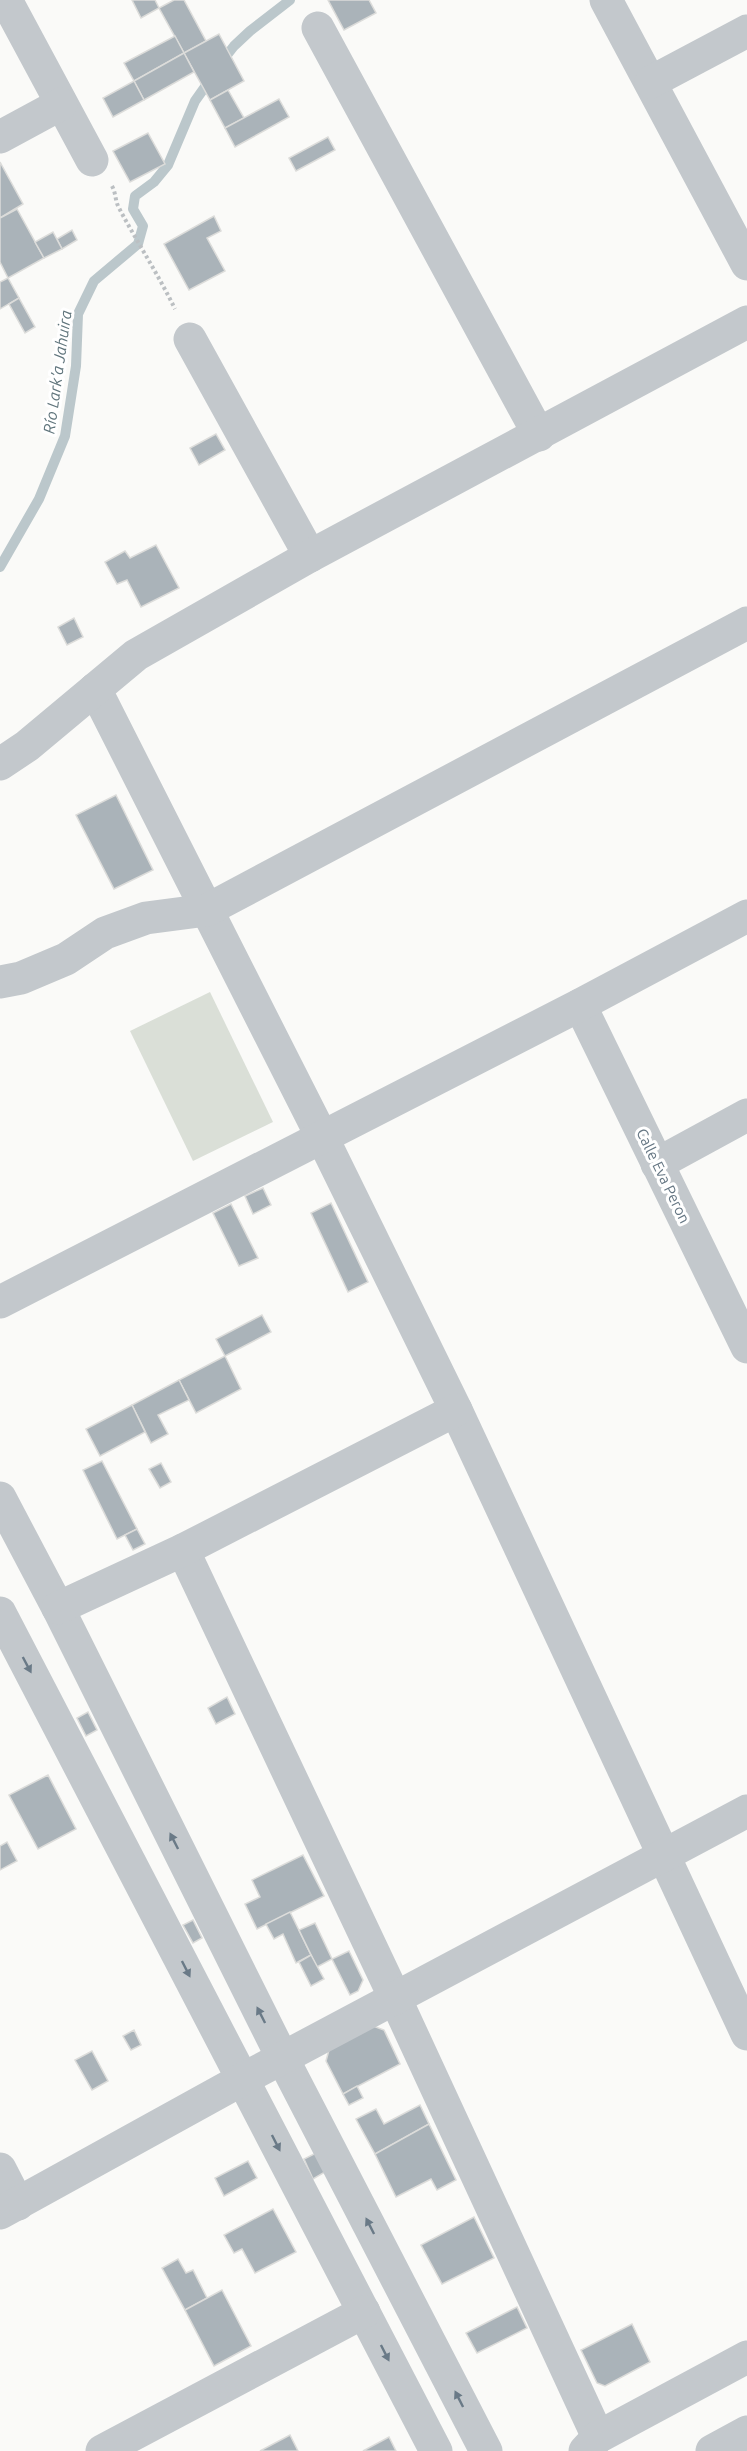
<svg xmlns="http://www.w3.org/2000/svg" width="747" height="2451" font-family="Ubuntu,sans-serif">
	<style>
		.green { fill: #dadfd7 }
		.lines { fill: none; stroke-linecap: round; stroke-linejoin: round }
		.stream { stroke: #bbc7cb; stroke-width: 10 }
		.building { fill: #aab3b9; stroke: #dcdcda; stroke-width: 1.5 }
		.path { stroke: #bbbfc2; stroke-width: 4; stroke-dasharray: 3 3; stroke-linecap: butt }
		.street { stroke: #c3c8cc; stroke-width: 33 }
		.oneway { fill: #6a7a87 }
		.labels { text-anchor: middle; stroke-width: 6; stroke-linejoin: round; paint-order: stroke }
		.street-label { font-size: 15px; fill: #657683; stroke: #fff }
		.water-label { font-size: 16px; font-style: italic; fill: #60757c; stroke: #fff }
	</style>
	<rect width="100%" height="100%" fill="#fafaf8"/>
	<polygon class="green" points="210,992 273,1122 193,1161 130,1031"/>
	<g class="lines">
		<g class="stream">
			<polyline points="220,64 234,46 250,31 290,0"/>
			<polyline points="0,567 39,499 65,436 76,366 78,314 94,281 138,244 143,226 133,209 135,196 154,182 168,165 195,101 212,77"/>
		</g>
	</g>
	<g class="building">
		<polygon points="132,0 155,0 159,8 141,18"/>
		<polygon points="174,0 184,0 206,41 184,53 159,8"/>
		<polygon points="328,0 369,0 376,13 344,30"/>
		<polygon points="219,34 244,81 210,100 184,53"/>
		<polygon points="175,36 184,53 134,81 124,63"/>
		<polygon points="184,53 194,72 144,100 134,81"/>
		<polygon points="134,81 144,100 113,117 103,98"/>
		<polygon points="228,90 244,118 225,128 210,100"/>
		<polygon points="279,99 289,117 235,147 225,128"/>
		<polygon points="148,133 165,164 130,182 113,151"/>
		<polygon points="328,137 335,150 296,171 289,158"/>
		<polygon points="0,162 23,204 0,218"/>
		<polygon points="17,209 44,258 8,278 0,262 0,218"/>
		<polygon points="214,216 221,231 207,238 225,271 189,290 164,244"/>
		<polygon points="72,230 77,240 62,249 57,239"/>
		<polygon points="53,232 62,249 44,258 35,242"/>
		<polygon points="8,278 19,298 0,309 0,282"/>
		<polygon points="19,298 35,327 25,333 9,304"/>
		<polygon points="216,434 225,450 199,465 190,448"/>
		<polygon points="156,545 179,588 141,607 127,580 117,584 105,562 125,551 130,558"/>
		<polygon points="74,618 83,637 67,645 58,627"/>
		<polygon points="116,795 153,870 114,889 76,815"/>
		<polygon points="263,1188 271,1205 253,1214 245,1196"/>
		<polygon points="331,1203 368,1282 348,1292 311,1213"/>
		<polygon points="231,1204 258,1258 239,1266 213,1213"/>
		<polygon points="262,1315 271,1332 225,1356 216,1339"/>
		<polygon points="225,1356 241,1389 196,1413 179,1380"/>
		<polygon points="179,1380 189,1400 158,1415 168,1434 151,1443 132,1405"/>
		<polygon points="132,1405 145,1432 100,1456 86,1429"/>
		<polygon points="102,1461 137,1529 117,1539 83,1470"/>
		<polygon points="161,1463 171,1482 160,1488 149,1469"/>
		<polygon points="137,1529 145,1544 133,1550 125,1535"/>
		<polygon points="227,1697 235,1714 216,1724 208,1708"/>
		<polygon points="88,1712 97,1730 86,1736 77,1718"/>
		<polygon points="48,1775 76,1829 38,1849 9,1795"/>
		<polygon points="7,1842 17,1861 0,1870 0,1846"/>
		<polygon points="303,1855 324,1896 257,1929 245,1904 260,1897 252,1880"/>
		<polygon points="290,1912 311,1955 296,1963 283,1934 274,1939 266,1924"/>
		<polygon points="193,1920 202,1938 193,1943 183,1925"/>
		<polygon points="315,1923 332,1959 317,1967 299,1930"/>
		<polygon points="349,1951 363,1980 358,1991 350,1995 332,1959"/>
		<polygon points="311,1955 324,1979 311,1986 299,1962"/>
		<polygon points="373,2026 384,2030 400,2064 343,2094 326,2061 329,2050"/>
		<polygon points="134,2030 141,2045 131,2050 123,2036"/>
		<polygon points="92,2051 108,2081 92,2090 75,2060"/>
		<polygon points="357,2086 363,2098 349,2105 343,2094"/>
		<polygon points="420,2105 429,2124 375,2154 356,2119 376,2109 384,2124"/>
		<polygon points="429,2124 456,2180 437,2190 431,2179 396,2197 375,2154"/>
		<polygon points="316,2153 325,2172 313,2179 304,2159"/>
		<polygon points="248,2161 257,2178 224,2196 215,2178"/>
		<polygon points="273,2209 296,2252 255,2273 242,2249 234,2253 224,2235"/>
		<polygon points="474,2217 494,2258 442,2284 421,2245"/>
		<polygon points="178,2259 186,2273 193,2270 207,2298 185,2310 162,2268"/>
		<polygon points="222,2290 251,2346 214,2366 185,2310"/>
		<polygon points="517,2307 527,2328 477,2353 466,2333"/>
		<polygon points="632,2324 650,2362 605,2386 597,2383 581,2350"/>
		<polygon points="290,2435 298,2451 260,2451"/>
		<polygon points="389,2437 396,2451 363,2451"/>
	</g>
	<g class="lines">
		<path class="path" d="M112 186C116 193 115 201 119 208 137 242 158 274 175 309"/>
		<g class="street">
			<polyline points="6,0 92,160"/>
			<polyline points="606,0 747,264"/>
			<polyline points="318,28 539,435"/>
			<polyline points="651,82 747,31"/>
			<polyline points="0,137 61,104"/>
			<polyline points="190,339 310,556"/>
			<polyline points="95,689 322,1137 456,1410 747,2034"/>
			<polyline points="0,764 27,746 136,655 310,556 747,322"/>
			<polyline points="0,982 21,978 66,959 105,933 146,918 207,910 747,623"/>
			<polyline points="580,1005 747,1347"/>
			<polyline points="657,1164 747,1115"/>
			<polyline points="0,1302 580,1005 747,916"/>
			<polyline points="0,1498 58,1608 283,2059 486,2451"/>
			<polyline points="183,1550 395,1998 598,2437"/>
			<polyline points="58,1608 183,1550 456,1410"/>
			<polyline points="0,1613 436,2451"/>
			<polyline points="0,2169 18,2204"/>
			<polyline points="0,2213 243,2079 747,1811"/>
			<polyline points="102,2451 364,2312"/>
			<polyline points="585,2451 598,2437 747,2357"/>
			<polyline points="712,2451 747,2432"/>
		</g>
	</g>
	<defs><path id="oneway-solid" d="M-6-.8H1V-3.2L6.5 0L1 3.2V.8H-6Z" transform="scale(1.5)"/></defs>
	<g class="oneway">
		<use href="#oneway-solid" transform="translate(27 1665) rotate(62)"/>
		<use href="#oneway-solid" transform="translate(174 1841) rotate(-117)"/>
		<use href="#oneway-solid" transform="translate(186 1969) rotate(63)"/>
		<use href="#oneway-solid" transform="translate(261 2015) rotate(-117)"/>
		<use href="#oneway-solid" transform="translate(276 2143) rotate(63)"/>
		<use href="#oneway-solid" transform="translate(370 2226) rotate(-117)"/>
		<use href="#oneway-solid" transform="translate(385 2353) rotate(63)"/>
		<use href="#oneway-solid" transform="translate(459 2399) rotate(-117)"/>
	</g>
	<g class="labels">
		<g class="street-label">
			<text transform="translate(663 1176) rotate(64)" y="5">Calle Eva Peron</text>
		</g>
		<g class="water-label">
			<text transform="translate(57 372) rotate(-82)" y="6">Río Lark’a Jahuira</text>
		</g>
	</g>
</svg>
